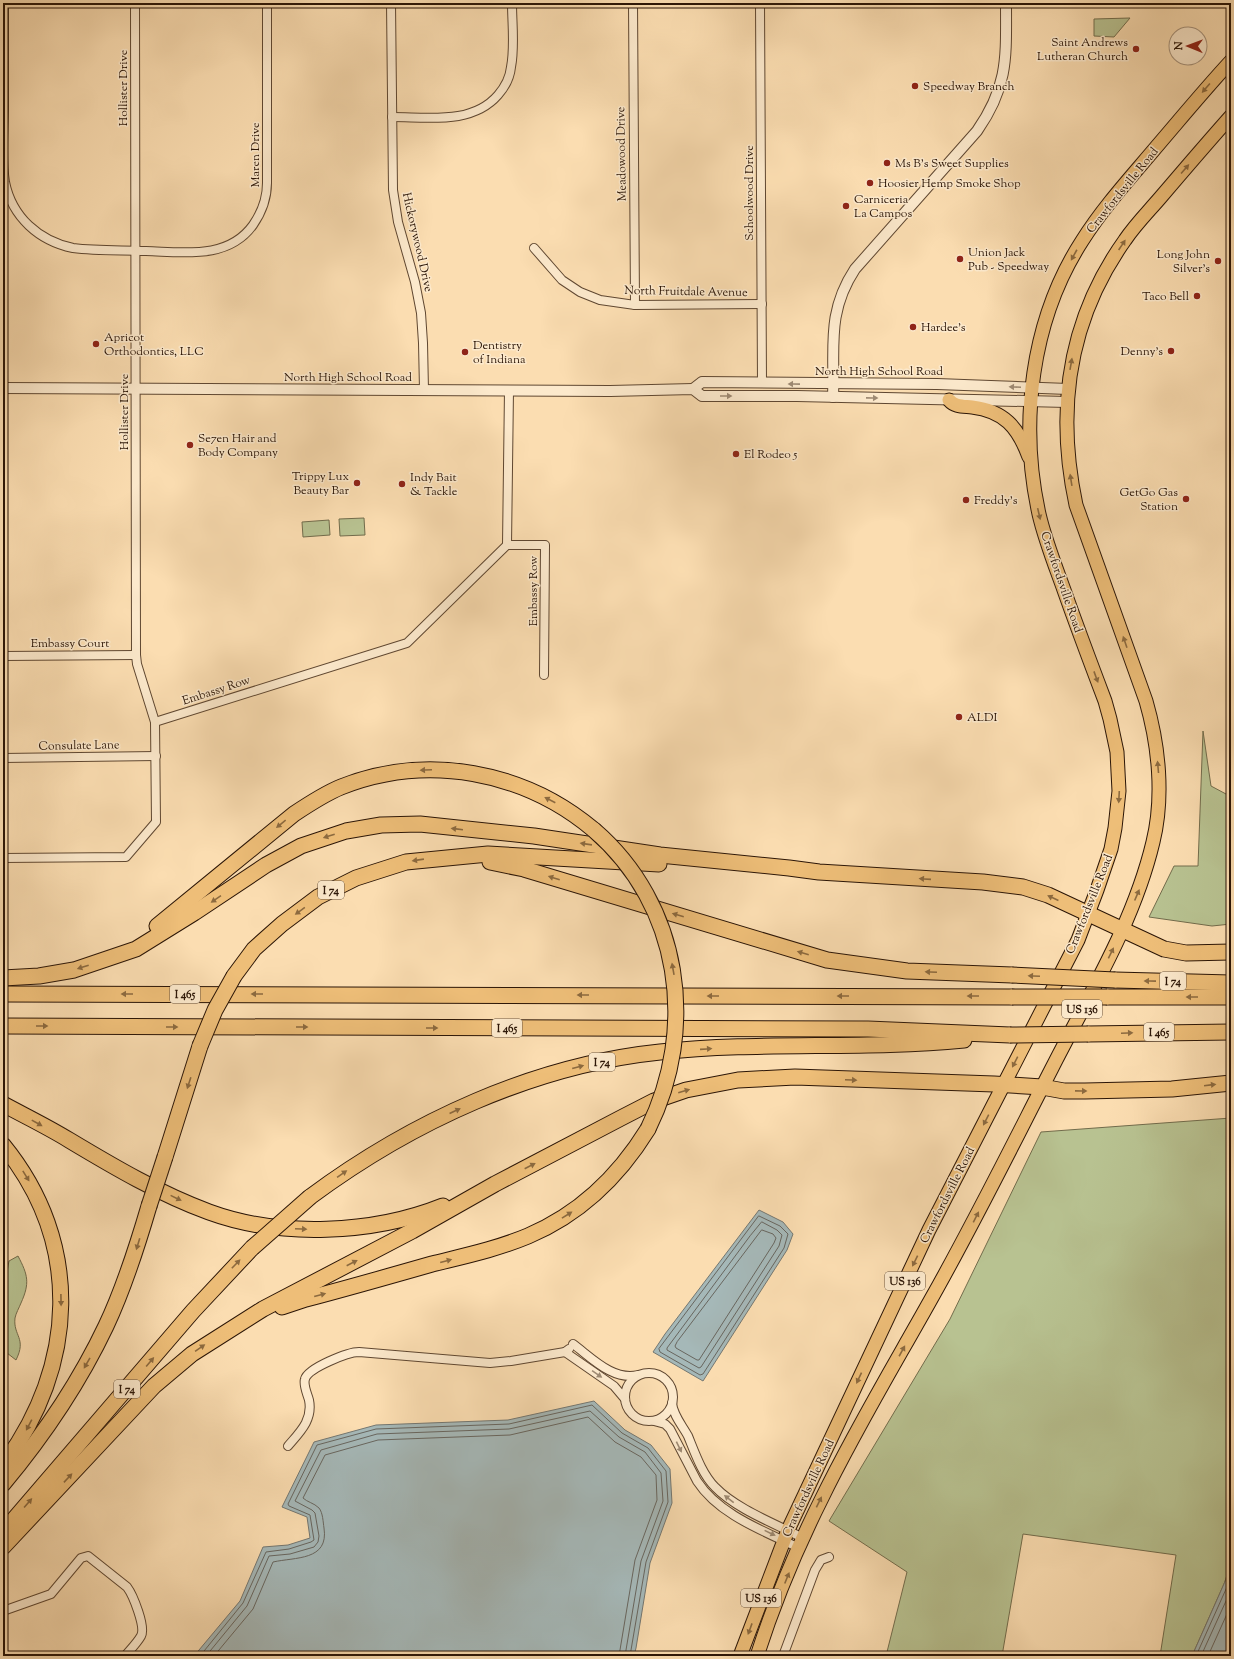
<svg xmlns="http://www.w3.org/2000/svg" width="1234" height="1659" font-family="'Sorts Mill Goudy',serif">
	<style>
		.green { fill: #b8c291; stroke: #726c4c }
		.water { fill: #a5b8b8; stroke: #747771 }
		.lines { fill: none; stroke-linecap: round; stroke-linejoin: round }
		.shore { stroke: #68665f; stroke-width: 1 }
		.minor-casing { stroke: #5f4731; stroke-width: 10 }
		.tertiary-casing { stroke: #5f4731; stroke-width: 12 }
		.primary-casing { stroke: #2b1506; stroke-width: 15 }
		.motorway-casing { stroke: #2b1506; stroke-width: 17 }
		.minor { stroke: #fce9cc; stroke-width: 8 }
		.tertiary { stroke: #fce9cc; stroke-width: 10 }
		.primary { stroke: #eebe78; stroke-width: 13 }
		.motorway { stroke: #eebe78; stroke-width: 15 }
		.motorway-bridge-casing { stroke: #2b1506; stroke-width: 17; stroke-linecap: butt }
		.motorway-bridge { stroke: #eebe78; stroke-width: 15 }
		.oneway { fill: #8c6a3f }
		.oneway2 { fill: #9e8a73 }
		.poi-dot { fill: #8f2418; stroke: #fce9cc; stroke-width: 1.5 }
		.labels { text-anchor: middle; stroke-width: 3; stroke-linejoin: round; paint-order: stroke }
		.shield { fill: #fce9cc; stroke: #6a5541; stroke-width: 1 }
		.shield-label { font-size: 11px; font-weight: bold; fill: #2b1506 }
		.poi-label { font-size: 12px; fill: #2b1506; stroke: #fce9cc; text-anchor: start }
		.street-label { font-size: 12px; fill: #2b1506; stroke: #fce9cc }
	</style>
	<rect width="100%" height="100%" fill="#fbddb1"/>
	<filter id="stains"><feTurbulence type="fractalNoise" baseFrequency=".005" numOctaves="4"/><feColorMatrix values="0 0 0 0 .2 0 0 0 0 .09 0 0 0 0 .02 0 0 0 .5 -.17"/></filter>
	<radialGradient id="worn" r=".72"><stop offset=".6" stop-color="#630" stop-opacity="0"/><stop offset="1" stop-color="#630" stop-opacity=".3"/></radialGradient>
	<g class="green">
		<polygon points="1130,18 1114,37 1094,36 1094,19"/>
		<polygon points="364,518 365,535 340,536 339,519"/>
		<polygon points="329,520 330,535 303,537 302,522"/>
		<polygon points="1203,731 1211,786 1226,794 1231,794 1231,924 1212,926 1149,917 1174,866 1198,866"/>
		<polygon points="1231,1118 1231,1563 1224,1584 1192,1656 1160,1656 1176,1555 1023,1534 1002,1656 886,1656 907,1572 829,1521 950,1319 1041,1132"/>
		<path d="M18 1256C28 1275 30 1283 21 1303 19 1308 16 1313 15 1318 13 1336 27 1338 16 1360L7 1353 3 1359V1278L6 1277 9 1261Z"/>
	</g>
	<g class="water">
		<polygon points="759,1210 783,1222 793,1234 787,1250 703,1381 653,1352 665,1334"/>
		<polygon points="594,1401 625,1430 651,1445 670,1469 672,1503 650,1563 636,1648 634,1656 194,1656 240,1601 263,1547 288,1545 310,1538 307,1517 282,1507 314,1442 376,1425 508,1420"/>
		<polygon points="1231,1568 1231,1656 1192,1656"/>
	</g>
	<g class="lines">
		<g class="shore">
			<polygon points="759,1216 780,1226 788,1234 784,1248 703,1374 700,1375 660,1352 659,1349"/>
			<polygon points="762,1222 777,1230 782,1235 779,1246 701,1367 699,1368 667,1350 667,1348 750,1236"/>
			<polygon points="762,1230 773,1234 776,1238 774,1243 699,1360 697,1360 676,1348 675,1346 677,1342"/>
			<polyline points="200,1656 243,1603 266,1552 289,1549 311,1542 314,1540 310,1515 289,1506 288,1504 317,1445 376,1429 509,1424 592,1405 622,1433 648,1448 666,1471 668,1502 646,1562 630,1656"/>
			<polyline points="206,1656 247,1606 269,1556 290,1554 314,1547 318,1542 319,1536 315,1513 312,1510 295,1501 321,1450 377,1434 509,1429 590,1411 619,1437 645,1452 661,1473 663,1501 641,1561 625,1656"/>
			<path d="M214 1656 253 1609 273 1562C295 1557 329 1561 324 1528 323 1522 323 1513 319 1508 314 1503 307 1502 303 1498L325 1455 378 1440 510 1435 588 1417 615 1442 641 1457 656 1475 657 1500 635 1560 619 1656"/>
			<polyline points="1196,1656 1231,1578"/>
			<polyline points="1201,1656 1231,1590"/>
			<polyline points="1208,1656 1231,1605"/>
		</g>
		<defs>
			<g id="minor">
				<path d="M4 3C4 37 4 72 4 106 4 131 1 158 5 182 12 217 39 241 73 248 97 251 121 250 146 251 183 252 228 260 253 225 262 212 267 199 267 183V3"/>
				<polyline points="391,3 393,190 398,222 415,282 421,313 423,343 424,390"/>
				<polyline points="633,3 635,305"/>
				<polyline points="760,3 762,383"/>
				<path d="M392 117C428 117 472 125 498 95 505 87 510 77 511 67 515 47 512 24 512 3"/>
				<polyline points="534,248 562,280 580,292 600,300 635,305 762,304"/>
				<polyline points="507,545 509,390"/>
				<polyline points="3,656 136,655"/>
				<polyline points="155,722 407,643 507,545 545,545 544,675"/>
				<polyline points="3,758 156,756"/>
				<polyline points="3,858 126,857 156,822 155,722 137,664 136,655 135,3"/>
				<path d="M573 1344C592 1358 613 1381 638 1375"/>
				<polyline points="565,1352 614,1386 625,1399"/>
				<circle cx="649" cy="1397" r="24"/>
				<path d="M672 1403C673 1415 682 1425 688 1436 695 1453 702 1474 715 1487 736 1509 776 1524 803 1538"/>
				<path d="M654 1421 665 1424 670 1429 697 1481C719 1515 764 1531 799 1548"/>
				<path d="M288 1446C300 1432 313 1420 309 1400 307 1393 303 1385 305 1379 308 1368 348 1352 359 1352L490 1363 511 1361 565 1352 569 1349"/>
				<path d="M3 1611 51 1594 81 1558 88 1556 127 1587C133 1595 146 1627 141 1636 137 1643 130 1650 125 1656"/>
				<polyline points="783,1656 815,1570 821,1560 829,1557"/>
			</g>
			<g id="tertiary">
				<polyline points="3,388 610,391 693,389 702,396 797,396 1067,402"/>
				<polyline points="693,389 702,382 937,384 1068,389"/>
				<path d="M833 397C835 348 826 313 855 269L977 131C1009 85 1006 56 1006 3"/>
			</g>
			<g id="primary">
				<path d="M949 400C955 407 963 406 972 407 1004 411 1018 427 1029 457"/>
				<path d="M740 1656 788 1530 929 1230 1078 940 1097 890 1111 849 1115 828 1119 791 1117 752 1110 719 1105 701C1091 664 1077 627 1064 590 1055 565 1045 540 1039 514 1019 423 1031 320 1082 241 1104 206 1132 176 1158 145 1182 117 1206 88 1231 61"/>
				<path d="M757 1656C774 1603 796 1550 821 1500 854 1432 893 1367 930 1301 973 1225 1012 1146 1052 1068 1089 995 1134 922 1153 842 1164 797 1159 746 1146 701L1076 505C1056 411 1068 320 1125 240 1135 225 1148 212 1160 198 1183 171 1207 143 1231 116"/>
			</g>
			<g id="motorway">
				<polyline points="490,862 524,869 827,960 907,971 1012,975"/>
				<path d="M157 926 294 814C309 804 324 794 341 787 427 753 524 771 594 830"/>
				<polyline points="234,976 254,949 282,924 318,897 356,878 406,862 488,854 659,864"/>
				<polyline points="3,978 39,976 74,970 136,949 194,913 266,865 301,846 346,831 381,825 420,824 534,836 660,855 789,868 819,872 983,882 1023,887 1048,895 1164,949 1186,953 1231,952"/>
				<polyline points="1115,980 1231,983"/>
				<polyline points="3,994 1012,997"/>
				<polyline points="1107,997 1231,997"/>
				<polyline points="3,1026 868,1029 1010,1035"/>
				<polyline points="1088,1034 1231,1032"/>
				<path d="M3 1104C25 1116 48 1127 69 1140 114 1167 160 1194 209 1212 280 1238 373 1234 443 1206"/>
				<path d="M3 1145C83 1243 77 1366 3 1465"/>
				<polyline points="165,1157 200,1046"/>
				<path d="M310 1197C411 1122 534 1065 660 1052 761 1041 863 1050 964 1040"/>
				<path d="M282 1307 306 1299C348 1288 390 1276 432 1264 464 1256 497 1249 528 1236 580 1214 619 1176 648 1129"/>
				<path d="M3 1484C43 1436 79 1383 106 1326 124 1288 137 1247 149 1206"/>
				<polyline points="3,1532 193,1311 252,1248"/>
				<polyline points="3,1547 154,1386 192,1354 263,1309 412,1231 495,1184 621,1118 654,1101 686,1090 738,1080 795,1077 994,1084 1042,1087 1064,1091 1085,1091 1172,1089 1231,1083"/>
			</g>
		</defs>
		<use href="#minor" class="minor-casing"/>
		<use href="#tertiary" class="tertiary-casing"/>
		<use href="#primary" class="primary-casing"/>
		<use href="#motorway" class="motorway-casing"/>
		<use href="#minor" class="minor"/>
		<use href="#tertiary" class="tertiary"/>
		<use href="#primary" class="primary"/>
		<use href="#motorway" class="motorway"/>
		<defs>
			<g id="motorway-bridge">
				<path d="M594 830C681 905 698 1028 648 1129"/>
				<polyline points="1012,975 1115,980"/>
				<polyline points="1012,997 1107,997"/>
				<polyline points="1010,1035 1088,1034"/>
				<polyline points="200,1046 215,1010 234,976"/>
				<polyline points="149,1206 165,1157"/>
				<polyline points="252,1248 310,1197"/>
			</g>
		</defs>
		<use href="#motorway-bridge" class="motorway-bridge-casing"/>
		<use href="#motorway-bridge" class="motorway-bridge"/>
	</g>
	<defs><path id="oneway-solid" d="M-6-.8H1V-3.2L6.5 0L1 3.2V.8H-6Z"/></defs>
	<g class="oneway">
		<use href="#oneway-solid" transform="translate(1206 88) rotate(131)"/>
		<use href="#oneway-solid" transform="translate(1185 169) rotate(-49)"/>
		<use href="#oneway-solid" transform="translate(1122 245) rotate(-56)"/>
		<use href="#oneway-solid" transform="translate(1074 255) rotate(119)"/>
		<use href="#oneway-solid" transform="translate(1071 364) rotate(-80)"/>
		<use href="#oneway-solid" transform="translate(1071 480) rotate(-99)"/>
		<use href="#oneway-solid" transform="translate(1039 514) rotate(77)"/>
		<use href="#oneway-solid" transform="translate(1125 642) rotate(-109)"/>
		<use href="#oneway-solid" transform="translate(1096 677) rotate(70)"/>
		<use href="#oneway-solid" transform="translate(1158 767) rotate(-95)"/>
		<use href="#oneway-solid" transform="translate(426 770) rotate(178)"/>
		<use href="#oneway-solid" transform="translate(1119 797) rotate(93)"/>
		<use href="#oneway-solid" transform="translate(550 800) rotate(-153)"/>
		<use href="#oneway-solid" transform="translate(281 824) rotate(141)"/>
		<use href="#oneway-solid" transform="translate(457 829) rotate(-173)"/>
		<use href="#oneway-solid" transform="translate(329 836) rotate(162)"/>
		<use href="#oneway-solid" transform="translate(586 844) rotate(-172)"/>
		<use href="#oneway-solid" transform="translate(418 860) rotate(172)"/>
		<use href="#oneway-solid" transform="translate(554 878) rotate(-163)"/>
		<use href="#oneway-solid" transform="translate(925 879) rotate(-176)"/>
		<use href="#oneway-solid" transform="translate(1137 895) rotate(-67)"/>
		<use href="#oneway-solid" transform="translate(1053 898) rotate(-155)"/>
		<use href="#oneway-solid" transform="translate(216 899) rotate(146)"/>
		<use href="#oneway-solid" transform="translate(300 911) rotate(144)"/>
		<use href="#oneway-solid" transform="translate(678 915) rotate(-164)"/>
		<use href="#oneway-solid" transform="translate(803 953) rotate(-164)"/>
		<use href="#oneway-solid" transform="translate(1111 953) rotate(-64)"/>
		<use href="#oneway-solid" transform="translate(83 967) rotate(162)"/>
		<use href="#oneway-solid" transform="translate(673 969) rotate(-100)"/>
		<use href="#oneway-solid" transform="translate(931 972) rotate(-177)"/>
		<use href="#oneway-solid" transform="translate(1034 976) rotate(-177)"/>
		<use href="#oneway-solid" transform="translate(1150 981) rotate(-179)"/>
		<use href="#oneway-solid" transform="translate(127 994) rotate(-180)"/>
		<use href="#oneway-solid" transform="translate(257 994) rotate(-180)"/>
		<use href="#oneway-solid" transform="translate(583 995) rotate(180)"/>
		<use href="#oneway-solid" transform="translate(713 996) rotate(-180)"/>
		<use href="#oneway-solid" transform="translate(843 996) rotate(-180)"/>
		<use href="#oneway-solid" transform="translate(973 996) rotate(-180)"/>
		<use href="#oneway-solid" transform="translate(1192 997) rotate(-180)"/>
		<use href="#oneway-solid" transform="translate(42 1026)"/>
		<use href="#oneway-solid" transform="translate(172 1027)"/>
		<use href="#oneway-solid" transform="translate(302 1027)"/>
		<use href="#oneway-solid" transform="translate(432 1028)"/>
		<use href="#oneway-solid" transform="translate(1127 1033) rotate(-2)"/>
		<use href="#oneway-solid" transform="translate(706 1049) rotate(-4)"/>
		<use href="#oneway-solid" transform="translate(1015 1062) rotate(117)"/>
		<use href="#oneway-solid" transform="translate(578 1067) rotate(-15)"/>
		<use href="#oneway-solid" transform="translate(851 1080) rotate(3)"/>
		<use href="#oneway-solid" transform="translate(189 1083) rotate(108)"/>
		<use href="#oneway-solid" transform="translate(1210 1085) rotate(-7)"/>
		<use href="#oneway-solid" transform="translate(684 1091) rotate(-16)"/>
		<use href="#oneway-solid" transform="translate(1081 1091) rotate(1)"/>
		<use href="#oneway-solid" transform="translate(455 1111) rotate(-25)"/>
		<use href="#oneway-solid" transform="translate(986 1120) rotate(117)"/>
		<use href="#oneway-solid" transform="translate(37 1123) rotate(29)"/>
		<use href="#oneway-solid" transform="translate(530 1166) rotate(-27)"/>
		<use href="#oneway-solid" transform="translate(342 1174) rotate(-35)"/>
		<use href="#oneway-solid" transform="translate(26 1176) rotate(58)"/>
		<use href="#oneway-solid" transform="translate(176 1198) rotate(26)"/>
		<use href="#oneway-solid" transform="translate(567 1215) rotate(-32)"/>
		<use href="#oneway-solid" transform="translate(976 1217) rotate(-63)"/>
		<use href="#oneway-solid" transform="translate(301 1229) rotate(3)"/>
		<use href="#oneway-solid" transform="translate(138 1244) rotate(107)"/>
		<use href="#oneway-solid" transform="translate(446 1261) rotate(-15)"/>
		<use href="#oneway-solid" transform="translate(915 1261) rotate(116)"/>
		<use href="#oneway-solid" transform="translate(352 1263) rotate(-27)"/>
		<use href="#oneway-solid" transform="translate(236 1264) rotate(-46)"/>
		<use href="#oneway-solid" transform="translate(320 1295) rotate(-15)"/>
		<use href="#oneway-solid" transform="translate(61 1300) rotate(89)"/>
		<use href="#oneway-solid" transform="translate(200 1348) rotate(-35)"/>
		<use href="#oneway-solid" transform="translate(902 1351) rotate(-61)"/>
		<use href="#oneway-solid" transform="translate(150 1362) rotate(-50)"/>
		<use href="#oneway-solid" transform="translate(87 1363) rotate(120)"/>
		<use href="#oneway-solid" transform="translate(859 1378) rotate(115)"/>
		<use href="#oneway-solid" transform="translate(29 1425) rotate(118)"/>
		<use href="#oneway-solid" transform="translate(68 1478) rotate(-47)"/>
		<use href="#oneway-solid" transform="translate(819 1502) rotate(-64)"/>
		<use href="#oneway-solid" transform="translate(28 1503) rotate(-49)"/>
		<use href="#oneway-solid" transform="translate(787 1578) rotate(-68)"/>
		<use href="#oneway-solid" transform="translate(750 1629) rotate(110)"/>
	</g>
	<g class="oneway2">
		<use href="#oneway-solid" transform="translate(794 384) rotate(-179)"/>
		<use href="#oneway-solid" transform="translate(1015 387) rotate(-178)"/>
		<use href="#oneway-solid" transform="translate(726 396)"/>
		<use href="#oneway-solid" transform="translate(872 398) rotate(1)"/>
		<use href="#oneway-solid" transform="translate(597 1374) rotate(35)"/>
		<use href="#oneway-solid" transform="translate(679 1447) rotate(64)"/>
		<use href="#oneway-solid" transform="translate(729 1499) rotate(-142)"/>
		<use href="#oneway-solid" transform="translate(770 1533) rotate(26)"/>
	</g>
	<g class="poi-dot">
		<circle cx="1136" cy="49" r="4"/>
		<circle cx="915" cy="86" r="4"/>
		<circle cx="887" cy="163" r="4"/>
		<circle cx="870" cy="183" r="4"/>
		<circle cx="846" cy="206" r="4"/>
		<circle cx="960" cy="259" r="4"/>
		<circle cx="1218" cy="261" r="4"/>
		<circle cx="1197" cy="296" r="4"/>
		<circle cx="913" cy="327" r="4"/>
		<circle cx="96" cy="344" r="4"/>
		<circle cx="1171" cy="351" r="4"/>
		<circle cx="465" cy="352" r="4"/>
		<circle cx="190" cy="445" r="4"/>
		<circle cx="736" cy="454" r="4"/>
		<circle cx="357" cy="483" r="4"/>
		<circle cx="402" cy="484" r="4"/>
		<circle cx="1186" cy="499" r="4"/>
		<circle cx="966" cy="500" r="4"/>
		<circle cx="959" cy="717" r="4"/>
	</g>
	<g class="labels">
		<g class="shield">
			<rect x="318" y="881" width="26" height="18" rx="3"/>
			<rect x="1160" y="972" width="26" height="18" rx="3"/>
			<rect x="170" y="985" width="30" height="18" rx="3"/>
			<rect x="1062" y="1000" width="40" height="18" rx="3"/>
			<rect x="492" y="1019" width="30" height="18" rx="3"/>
			<rect x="1144" y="1023" width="30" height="18" rx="3"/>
			<rect x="589" y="1053" width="26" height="18" rx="3"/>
			<rect x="885" y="1272" width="40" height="18" rx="3"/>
			<rect x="114" y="1380" width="26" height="18" rx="3"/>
			<rect x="741" y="1589" width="40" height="18" rx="3"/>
		</g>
		<g class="shield-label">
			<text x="331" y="894">I 74</text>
			<text x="1173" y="985">I 74</text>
			<text x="185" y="998">I 465</text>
			<text x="1082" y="1013">US 136</text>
			<text x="507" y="1032">I 465</text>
			<text x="1159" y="1036">I 465</text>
			<text x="602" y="1066">I 74</text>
			<text x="905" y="1285">US 136</text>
			<text x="127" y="1393">I 74</text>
			<text x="761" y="1602">US 136</text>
		</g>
		<g class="poi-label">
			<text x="1128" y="46" text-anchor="end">Saint Andrews<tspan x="1128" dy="14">Lutheran Church</tspan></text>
			<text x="923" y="90">Speedway Branch</text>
			<text x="895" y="167">Ms B's Sweet Supplies</text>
			<text x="878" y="187">Hoosier Hemp Smoke Shop</text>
			<text x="854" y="203">Carniceria<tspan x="854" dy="14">La Campos</tspan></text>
			<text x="968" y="256">Union Jack<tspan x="968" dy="14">Pub - Speedway</tspan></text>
			<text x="1210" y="258" text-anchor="end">Long John<tspan x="1210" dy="14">Silver's</tspan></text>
			<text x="1189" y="300" text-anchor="end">Taco Bell</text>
			<text x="921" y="331">Hardee's</text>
			<text x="104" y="341">Apricot<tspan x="104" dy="14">Orthodontics, LLC</tspan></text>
			<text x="473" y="349">Dentistry<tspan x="473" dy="14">of Indiana</tspan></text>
			<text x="1163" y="355" text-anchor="end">Denny's</text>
			<text x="198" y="442">Se7en Hair and<tspan x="198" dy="14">Body Company</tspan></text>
			<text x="744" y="458">El Rodeo 5</text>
			<text x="349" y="480" text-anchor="end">Trippy Lux<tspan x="349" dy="14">Beauty Bar</tspan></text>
			<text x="410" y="481">Indy Bait<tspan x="410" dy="14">&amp; Tackle</tspan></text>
			<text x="1178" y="496" text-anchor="end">GetGo Gas<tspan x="1178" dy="14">Station</tspan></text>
			<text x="974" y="504">Freddy's</text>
			<text x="967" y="721">ALDI</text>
		</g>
		<g class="street-label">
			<text transform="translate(123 88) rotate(-90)" y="4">Hollister Drive</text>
			<text transform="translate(621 154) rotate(-91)" y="4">Meadowood Drive</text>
			<text transform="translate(255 155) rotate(-90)" y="4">Maren Drive</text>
			<text transform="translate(1122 190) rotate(-51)" y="4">Crawfordsville Road</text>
			<text transform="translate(749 193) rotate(-90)" y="4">Schoolwood Drive</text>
			<text transform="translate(418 242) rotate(77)" y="4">Hickorywood Drive</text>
			<text transform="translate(686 291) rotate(1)" y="4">North Fruitdale Avenue</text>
			<text x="879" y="375">North High School Road</text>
			<text x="348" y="381">North High School Road</text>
			<text transform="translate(124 412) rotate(-90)" y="4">Hollister Drive</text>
			<text transform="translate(1062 582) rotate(71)" y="4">Crawfordsville Road</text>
			<text transform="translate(533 591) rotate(-90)" y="4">Embassy Row</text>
			<text x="70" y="647">Embassy Court</text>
			<text transform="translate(216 690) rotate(-18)" y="4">Embassy Row</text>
			<text transform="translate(79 745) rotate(-1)" y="4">Consulate Lane</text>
			<text transform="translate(1089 904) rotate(-68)" y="4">Crawfordsville Road</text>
			<text transform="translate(947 1195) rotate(-63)" y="4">Crawfordsville Road</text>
			<text transform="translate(808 1488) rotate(-65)" y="4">Crawfordsville Road</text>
		</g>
	</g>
	<rect width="1234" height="1659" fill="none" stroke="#fbddb1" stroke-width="16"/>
	<rect x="4" y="4" width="1226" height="1651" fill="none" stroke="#2b1506" stroke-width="2"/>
	<rect x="8" y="8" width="1218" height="1643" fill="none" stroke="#2b1506"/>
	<g transform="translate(1188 46) rotate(271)"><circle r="19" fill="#fce9cc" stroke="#a8947d"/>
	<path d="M0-3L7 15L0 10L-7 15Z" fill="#8f2418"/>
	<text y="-6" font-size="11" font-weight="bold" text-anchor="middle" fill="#2b1506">N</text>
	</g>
	<rect width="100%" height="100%" filter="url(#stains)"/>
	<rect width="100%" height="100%" fill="url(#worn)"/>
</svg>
